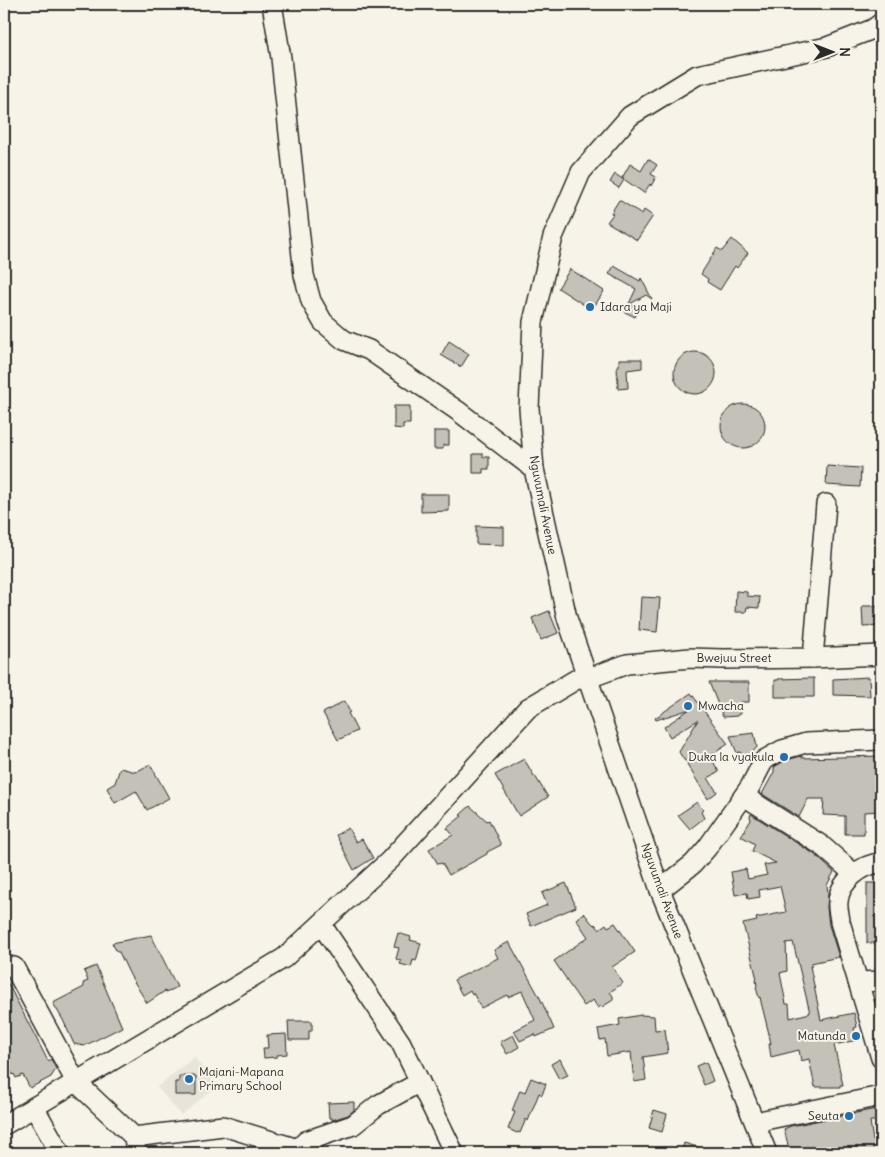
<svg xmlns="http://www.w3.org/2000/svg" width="885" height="1157" font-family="Delius,sans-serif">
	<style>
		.built { fill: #e8e4da }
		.building { fill: #c4c1b9; stroke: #2b2b2b; fill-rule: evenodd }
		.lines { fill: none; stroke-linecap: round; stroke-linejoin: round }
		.minor-casing { stroke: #2b2b2b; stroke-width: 22 }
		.minor { stroke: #f7f3e8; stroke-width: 19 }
		.poi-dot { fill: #1f6fb2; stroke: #f7f3e8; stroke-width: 2 }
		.labels { text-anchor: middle; stroke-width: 4; stroke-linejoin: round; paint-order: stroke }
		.poi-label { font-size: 12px; fill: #2b2b2b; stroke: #f7f3e8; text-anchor: start }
		.street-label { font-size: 12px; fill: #2b2b2b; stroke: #f7f3e8 }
	</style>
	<rect width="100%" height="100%" fill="#f7f3e8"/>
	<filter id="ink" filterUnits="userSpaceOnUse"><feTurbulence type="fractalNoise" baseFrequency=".02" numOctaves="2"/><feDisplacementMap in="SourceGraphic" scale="10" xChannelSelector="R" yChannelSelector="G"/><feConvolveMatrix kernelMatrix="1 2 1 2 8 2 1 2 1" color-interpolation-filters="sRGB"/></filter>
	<g filter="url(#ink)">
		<polygon class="built" points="194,1057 217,1086 181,1115 157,1087"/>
		<g class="building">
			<polygon points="648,159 657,165 651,174 656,177 651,186 650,184 644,193 622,178 630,164 641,171"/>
			<polygon points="615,174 624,180 619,188 610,182"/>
			<polygon points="619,200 642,214 644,210 653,216 637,240 607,222 613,214 611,213"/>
			<polygon points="732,239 748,253 737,268 735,266 720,290 707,282 708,279 701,274 717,248 722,251"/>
			<polygon points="614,266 640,281 641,278 652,299 646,295 630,304 639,309 635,317 625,312 636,289 609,274"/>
			<polygon points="570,269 604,291 592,310 558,288"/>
			<polygon points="449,341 469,354 461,367 441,355"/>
			<circle cx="695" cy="373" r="21"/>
			<polygon points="619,359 642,359 642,368 627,370 628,388 618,389 617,366 619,366"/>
			<circle cx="743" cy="426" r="22"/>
			<polygon points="394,406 410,406 410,424 403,424 403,429 394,428"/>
			<polygon points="434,431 449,431 449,445 443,445 443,449 434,449"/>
			<polygon points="473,454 483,454 483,457 489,457 489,469 483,469 483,473 473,473"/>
			<polygon points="827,466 861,468 860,487 826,485"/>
			<polygon points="421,494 449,494 449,511 421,512"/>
			<polygon points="476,526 504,527 504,545 476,544"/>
			<polygon points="736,591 747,592 747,596 760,597 759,608 747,607 746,612 735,612"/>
			<polygon points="641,597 660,598 657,632 639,630"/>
			<polygon points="862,606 881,606 881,626 863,627"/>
			<polygon points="549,611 558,633 541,640 532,618"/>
			<polygon points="869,677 870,696 833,695 833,679"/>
			<polygon points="814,678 814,697 775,697 775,680 778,680 778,679"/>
			<polygon points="709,682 749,682 749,702 740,702 741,714 738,714 738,716 723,717"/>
			<polygon points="691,693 728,744 710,756 719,772 708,778 717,792 708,799 687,764 689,763 684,760 679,752 698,720 670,737 664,727 690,709 656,720 655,718"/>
			<polygon points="344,701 350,712 348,713 357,731 338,740 323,713"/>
			<polygon points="754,733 757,747 752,753 752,759 750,763 740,752 737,753 730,736"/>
			<polygon points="802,756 802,758 881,756 881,811 864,812 864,834 845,834 845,816 823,815 824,799 808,799 799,817 762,794 774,772 774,767 786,760"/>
			<polygon points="524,759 534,776 535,776 548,797 519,816 495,775"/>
			<polygon points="150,764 169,798 147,810 136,791 115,803 107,788 115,783 120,768 136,772"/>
			<polygon points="697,802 703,810 701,812 704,818 690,829 678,815"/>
			<polygon points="470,806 487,821 489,820 501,845 487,852 487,854 449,875 442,863 438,864 429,849 453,835 447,828 462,816 460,815"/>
			<path d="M751 814 814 854 834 872 827 885 828 894 827 908 829 925 839 957 811 963 812 966H810L821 1020 854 1013 857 1027 854 1028 857 1040 834 1045 843 1085H840V1087H815L809 1059 801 1061 799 1050 771 1057 769 1044H771L769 1034 761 1002 760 997 759 998 756 987 757 986 756 980 757 979 743 924 757 921 756 918 786 912 780 886 759 890 760 897 748 899 747 893 735 895 731 872 746 869 748 879 767 875 764 865 776 863 752 851 755 844 741 836 751 820 750 816ZM793 942 810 1013 790 1018 789 1004H786L780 973 787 971 786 943Z"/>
			<polygon points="348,828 356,842 362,839 373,858 354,870 336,835"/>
			<polygon points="566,883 576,907 531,926 526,914 547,905 542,893"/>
			<rect x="867" y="883" width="14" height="60"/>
			<polygon points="584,913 591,922 594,925 595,924 599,929 606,924 608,927 615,923 635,952 612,967 623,983 610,992 613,996 613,1000 602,1007 601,1006 598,1008 593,1000 584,1006 566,980 567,980 554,961 588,937 576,919"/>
			<polygon points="398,933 411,937 410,940 421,943 416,961 413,960 411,967 400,964 401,961 396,959 399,948 394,947"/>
			<polygon points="151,935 177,987 166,993 165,991 147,1003 130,975 119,952 117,952 112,943"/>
			<polygon points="509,942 540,998 554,1029 536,1037 535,1034 520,1041 514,1031 535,1020 522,991 508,997 507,995 481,1008 473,993 472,994 470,990 462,995 454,980 498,958 494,950"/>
			<polygon points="96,966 122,1027 84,1046 74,1044 63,1020 53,1003 84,987 83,983 88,981 84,971"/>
			<polygon points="4,976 48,1061 51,1059 56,1069 51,1077 30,1088 23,1075 16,1078 14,1074 13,1075 4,1059"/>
			<polygon points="641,1015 654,1016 655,1030 665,1029 668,1053 643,1057 646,1080 634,1082 631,1052 607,1056 605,1039 600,1040 598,1029 620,1025 619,1019"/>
			<polygon points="288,1021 312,1021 312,1031 309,1031 309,1040 289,1040"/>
			<polygon points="286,1034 287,1054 277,1055 277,1057 264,1058 263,1048 268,1048 267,1035"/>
			<polygon points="513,1035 519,1047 507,1054 500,1042"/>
			<polygon points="560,1059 568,1075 559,1079 551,1064"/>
			<polygon points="706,1062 713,1081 704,1085 696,1066"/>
			<polygon points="179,1076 196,1076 196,1095 175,1095 175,1082 179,1082"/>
			<polygon points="531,1078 546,1084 542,1095 539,1093 528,1121 526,1119 520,1133 518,1132 517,1133 508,1129 515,1112 512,1111 520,1090 525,1092"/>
			<polygon points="354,1102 354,1110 348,1115 332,1120 332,1118 329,1118 328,1103"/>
			<polygon points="876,1109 876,1111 881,1111 881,1121 870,1121 873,1141 881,1141 881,1153 790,1153 784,1129 791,1126"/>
			<polygon points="654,1110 667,1114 662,1132 649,1128"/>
			<polygon points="684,1143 711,1151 711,1153 681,1153"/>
		</g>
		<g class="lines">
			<defs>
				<g id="minor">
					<polyline points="272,4 281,58 304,275 311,301 323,322 344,340 369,350 458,411 534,469"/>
					<polyline points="813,658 826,504"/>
					<polyline points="589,678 627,664 690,658 723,659 813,658 881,655"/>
					<polyline points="744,796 821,845 853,873"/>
					<path d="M881 863C862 864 839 882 838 902 837 909 840 916 840 922L881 1058"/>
					<polyline points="660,890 693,864 707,848 750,787 764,760 782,750 806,743 881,740"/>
					<polyline points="321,924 401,1043 454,1153"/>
					<polyline points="4,965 14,967 76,1082 134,1137 136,1153"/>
					<polyline points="858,982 881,981"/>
					<polyline points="34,1107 60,1153"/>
					<polyline points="755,1122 881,1096"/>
					<polyline points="4,1125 284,958 390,860 528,708 587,673"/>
					<polyline points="134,1137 223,1126 298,1149 301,1153"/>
					<polyline points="298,1149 306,1141 353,1125 378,1105 420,1082"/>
					<polyline points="767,1153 660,890 567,618 534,469 529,408 533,322 553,237 581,172 630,116 697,75 827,47 873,29 881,23"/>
				</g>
			</defs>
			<use href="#minor" class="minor-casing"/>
			<use href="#minor" class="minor"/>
		</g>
	</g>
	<g class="poi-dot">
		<circle cx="590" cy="307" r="5"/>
		<circle cx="688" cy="706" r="5"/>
		<circle cx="784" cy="757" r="5"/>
		<circle cx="856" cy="1036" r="5"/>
		<circle cx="189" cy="1079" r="5"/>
		<circle cx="849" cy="1116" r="5"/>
	</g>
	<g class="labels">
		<g class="poi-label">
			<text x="600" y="311">Idara ya Maji</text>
			<text x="698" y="710">Mwacha</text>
			<text x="774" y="761" text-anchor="end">Duka la vyakula</text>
			<text x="846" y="1040" text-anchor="end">Matunda</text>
			<text x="199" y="1076">Majani-Mapana<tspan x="199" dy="14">Primary School</tspan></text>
			<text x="839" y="1120" text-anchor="end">Seuta</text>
		</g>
		<g class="street-label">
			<text transform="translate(543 505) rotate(79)" y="4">Nguvumali Avenue</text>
			<text x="734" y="662">Bwejuu Street</text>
			<text transform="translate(662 891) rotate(70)" y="4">Nguvumali Avenue</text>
		</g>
	</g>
	<rect width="885" height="1157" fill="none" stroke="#f7f3e8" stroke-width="20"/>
	<rect x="10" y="10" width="865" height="1137" fill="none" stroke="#2b2b2b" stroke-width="2" filter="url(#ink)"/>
	<g transform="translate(832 52) rotate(90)" stroke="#f7f3e8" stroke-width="4" paint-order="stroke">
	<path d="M0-4L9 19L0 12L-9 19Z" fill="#2b2b2b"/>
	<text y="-8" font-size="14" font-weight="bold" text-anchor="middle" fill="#2b2b2b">N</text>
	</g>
</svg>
